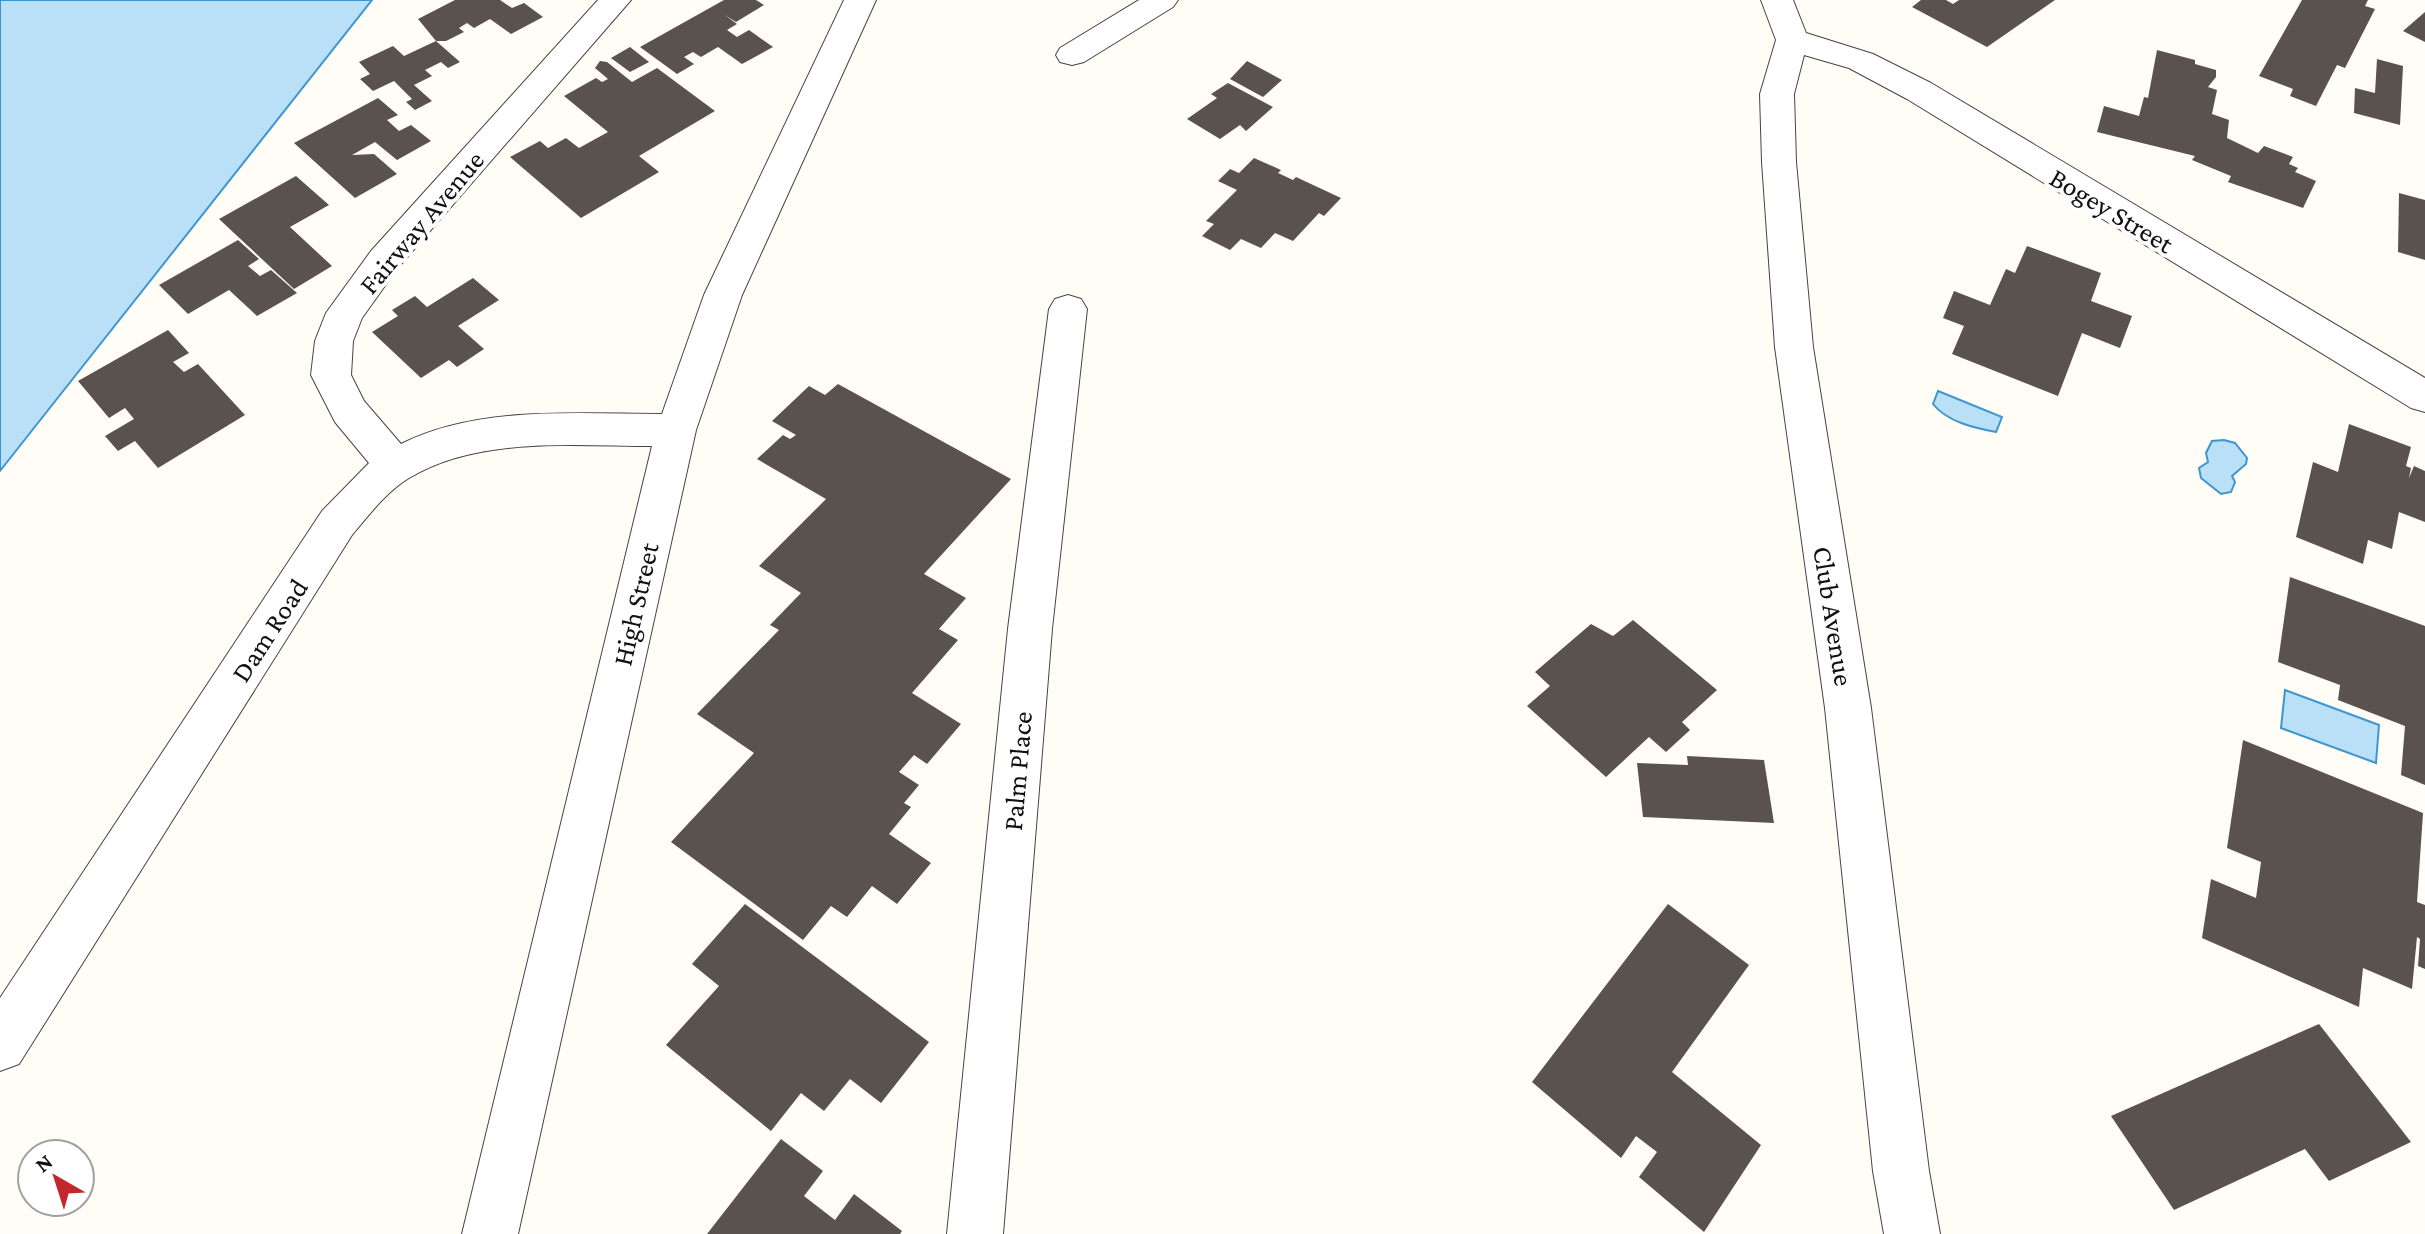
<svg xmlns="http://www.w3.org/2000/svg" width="2425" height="1234" font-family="'Crimson Pro',serif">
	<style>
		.water { fill: #b9e0f7; stroke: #3f96cf; stroke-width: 2 }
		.building { fill: #5a524d }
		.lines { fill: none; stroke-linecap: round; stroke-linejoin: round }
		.street-casing { stroke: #444; stroke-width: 2 }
		.street { fill: #fff; fill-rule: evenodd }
		.labels { text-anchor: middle; stroke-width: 8; stroke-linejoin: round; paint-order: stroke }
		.street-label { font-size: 28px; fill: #111; stroke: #fff }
	</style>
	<rect width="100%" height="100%" fill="#fffdf5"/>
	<g class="water">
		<polygon points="0,0 372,0 0,471"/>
		<path d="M1938 391 2002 417 1996 432C1975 428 1947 422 1933 404Z"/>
		<polygon points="2224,440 2235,443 2247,458 2246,464 2232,476 2235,482 2231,492 2221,494 2201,478 2199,468 2208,462 2206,453 2212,441"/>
		<polygon points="2285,690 2379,725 2376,763 2281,728"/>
	</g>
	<g class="building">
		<polygon points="455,0 500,0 512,8 524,3 543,17 511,34 490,19 474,28 467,23 459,28 464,32 446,41 436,41 418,19"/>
		<polygon points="724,0 756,0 764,5 736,22 725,15 737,24 727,30 737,37 749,30 773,47 742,64 718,47 701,57 693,52 684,57 694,64 677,74 640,47"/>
		<polygon points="1921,0 1946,0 1953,4 1959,0 2055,0 1987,47 1912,7"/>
		<polygon points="2302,0 2368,0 2365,6 2375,9 2345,68 2337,65 2316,106 2290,96 2293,89 2259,76"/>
		<polygon points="2425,12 2425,42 2403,31"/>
		<polygon points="436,41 460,62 448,68 441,62 425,70 432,76 414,85 432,101 415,110 406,102 412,99 394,81 373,91 360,79 370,74 359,62 393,46 404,56"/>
		<polygon points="630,47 649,62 630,72 611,58"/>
		<polygon points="2157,50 2195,60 2195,64 2216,70 2216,77 2208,87 2217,90 2212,114 2229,120 2227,138 2258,153 2264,146 2293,157 2289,164 2298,168 2295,172 2316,181 2303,208 2228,182 2231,176 2192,160 2195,156 2097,132 2104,106 2139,116 2144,97 2148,98"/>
		<polygon points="2377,59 2403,66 2400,125 2354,113 2355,88 2375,93"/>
		<polygon points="600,61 607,62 632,82 657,68 715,111 639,156 659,172 581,218 510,157 540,141 548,148 566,138 579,148 608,132 564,96 596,78 602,82 608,79 595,68"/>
		<polygon points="1247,61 1282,80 1263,97 1230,79"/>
		<polygon points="1228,83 1273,107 1246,131 1240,125 1220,139 1187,119 1217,98 1211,94"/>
		<polygon points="378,98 398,115 387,120 399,131 411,125 431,141 397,160 375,142 352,155 374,154 397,174 355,198 294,143"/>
		<polygon points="1254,158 1281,170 1278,173 1293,180 1296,177 1341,198 1324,216 1319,213 1293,241 1275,233 1261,248 1241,239 1230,250 1202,236 1214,224 1206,221 1237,190 1218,181 1230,169 1239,173"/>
		<polygon points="296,176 329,205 290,227 332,266 294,289 219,219"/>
		<polygon points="2399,193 2425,200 2425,260 2398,252"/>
		<polygon points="238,240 259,259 248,266 260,276 271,270 297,293 257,316 229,290 188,314 159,285"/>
		<polygon points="2027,246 2101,273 2091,301 2132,316 2120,348 2082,333 2058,396 1952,354 1964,326 1943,318 1954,291 1990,305 2006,269 2015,273"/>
		<polygon points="473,278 499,300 458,326 484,349 457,367 449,360 421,378 372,332 398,316 392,310 415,296 427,307"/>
		<polygon points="168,330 189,353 173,362 184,372 198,364 245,415 158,468 135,441 118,451 105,436 134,419 125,408 109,418 78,381"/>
		<polygon points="838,384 1011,479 924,574 966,598 939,629 958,640 912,693 961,724 927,764 914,755 899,772 919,785 904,803 911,807 889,834 931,863 897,904 872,886 847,917 831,906 803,940 671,842 754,753 697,714 779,630 770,625 801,593 759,566 826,499 757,459 783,435 790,439 796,435 772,421 809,386 825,395"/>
		<polygon points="2349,424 2411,447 2406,466 2411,468 2409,478 2414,466 2425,471 2425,522 2399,512 2392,549 2368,540 2363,564 2296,537 2313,462 2338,472"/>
		<polygon points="2290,577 2425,626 2425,785 2401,775 2405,726 2338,700 2340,685 2278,662"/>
		<polygon points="1633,620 1717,690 1682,722 1690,730 1666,752 1649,737 1606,777 1527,706 1550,686 1535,672 1591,624 1613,636"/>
		<polygon points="2243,740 2423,813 2417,902 2425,905 2425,969 2418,966 2420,939 2417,937 2412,989 2363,968 2359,1007 2202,938 2211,879 2256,898 2261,862 2227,848"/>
		<polygon points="1687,756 1764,760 1774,823 1643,817 1637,763 1688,765"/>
		<polygon points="745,904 929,1042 881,1103 850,1079 824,1111 801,1093 771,1131 666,1045 719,986 692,964"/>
		<polygon points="1668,904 1749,965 1672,1072 1761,1145 1704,1232 1639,1177 1657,1152 1636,1136 1621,1158 1532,1082"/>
		<polygon points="2319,1024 2411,1142 2329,1181 2305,1149 2174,1210 2111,1116"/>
		<polygon points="781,1139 823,1171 804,1196 835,1220 854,1194 902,1231 900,1234 707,1234"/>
	</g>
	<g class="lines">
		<defs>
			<g id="street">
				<path d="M598 0H631L397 269 362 318 353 341 351 375 364 401 401 444C478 405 578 414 662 414L704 295 844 0H876L742 295 696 430 518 1234H462L652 446C574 446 478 436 409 478 386 492 369 515 352 535L19 1064 0 1071V998L322 511 369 463 335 422 311 375 315 341 326 313 371 251Z"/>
				<polygon points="1139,0 1178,0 1173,7 1084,62 1072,65 1060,62 1056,55 1060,48"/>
				<polygon points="1761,0 1793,0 1806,33 1873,54 1931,83 2425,378 2425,412 2411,408 1907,99 1849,68 1804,55 1794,94 1796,162 1813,347 1871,708 1929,1171 1940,1234 1884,1234 1873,1171 1825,708 1775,347 1762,162 1760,94 1776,40"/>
				<polygon points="1068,295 1081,299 1087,309 1052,629 1003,1234 947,1234 1008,629 1049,309 1055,299"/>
			</g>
		</defs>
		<use href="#street" class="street-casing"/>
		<use href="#street" class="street"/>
	</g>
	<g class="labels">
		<g class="street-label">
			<text transform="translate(2112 210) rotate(31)" y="10">Bogey Street</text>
			<text transform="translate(421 222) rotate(-50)" y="10">Fairway Avenue</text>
			<text transform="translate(635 604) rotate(-77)" y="10">High Street</text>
			<text transform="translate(1834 616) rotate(81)" y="10">Club Avenue</text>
			<text transform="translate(269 630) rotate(-57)" y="10">Dam Road</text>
			<text transform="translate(1017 771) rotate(-85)" y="10">Palm Place</text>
		</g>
	</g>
	<g transform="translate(56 1178) rotate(321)"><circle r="38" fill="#ffffff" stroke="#a0a0a0" stroke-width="2"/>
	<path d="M0-6L14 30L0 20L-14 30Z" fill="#c4262e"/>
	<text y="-12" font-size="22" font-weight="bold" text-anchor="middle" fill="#111111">N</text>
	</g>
</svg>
